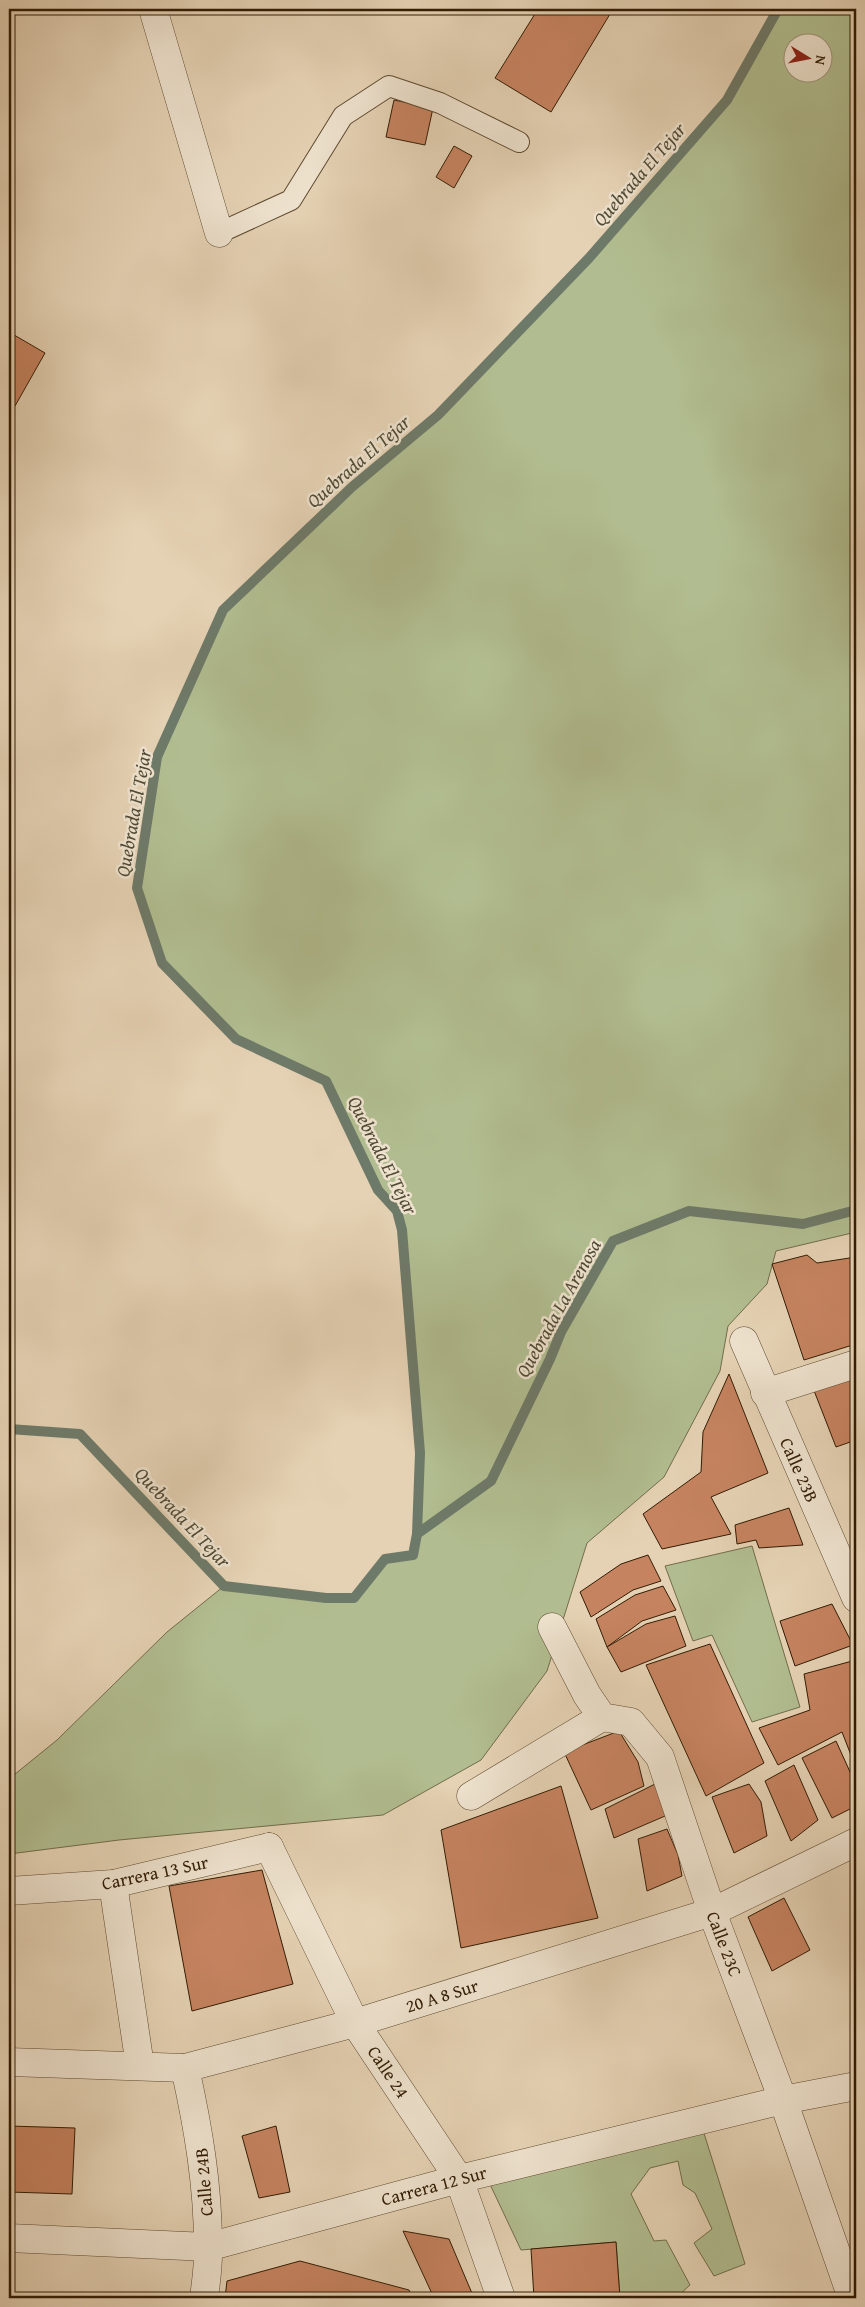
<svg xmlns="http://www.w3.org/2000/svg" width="865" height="2307" font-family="'Gentium Book Plus',serif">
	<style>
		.green { fill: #b1bd90; stroke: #726c4a; fill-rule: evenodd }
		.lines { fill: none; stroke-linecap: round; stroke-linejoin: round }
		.stream { stroke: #6e7a69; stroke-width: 10 }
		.building { fill: #c68360; stroke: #321c04 }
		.service-casing { stroke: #5f4a30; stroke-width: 22 }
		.pedestrian-casing { stroke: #5f4a30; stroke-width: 29 }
		.minor-casing { stroke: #5f4a30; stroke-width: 29 }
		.service { stroke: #eee2ce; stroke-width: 20 }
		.pedestrian { stroke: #eee2ce; stroke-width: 28 }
		.minor { stroke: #eee2ce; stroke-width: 28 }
		.labels { text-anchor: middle; stroke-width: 5; stroke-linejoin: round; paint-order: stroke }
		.street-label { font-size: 18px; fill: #321c04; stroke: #eee2ce }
		.water-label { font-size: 19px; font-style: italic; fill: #504b36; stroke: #eee2ce }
	</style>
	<rect width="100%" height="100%" fill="#e5d2b4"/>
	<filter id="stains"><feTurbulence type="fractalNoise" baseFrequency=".004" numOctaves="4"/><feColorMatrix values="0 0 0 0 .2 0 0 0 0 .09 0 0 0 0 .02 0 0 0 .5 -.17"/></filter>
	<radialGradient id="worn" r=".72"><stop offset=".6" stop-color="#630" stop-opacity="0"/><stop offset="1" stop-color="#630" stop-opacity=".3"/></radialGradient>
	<g class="green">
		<path d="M778 9H856V1232L776 1251 767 1284 728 1326 720 1371 664 1477 587 1543 547 1671 481 1760 383 1815 119 1840 9 1854V1779L57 1740 167 1632 224 1586 354 1598 380 1565 413 1555 417 1534 420 1453 402 1230 397 1211 378 1190 326 1081 236 1039 162 963 137 888 157 757 223 611 352 487 438 415 589 258 727 100ZM792 42H822V72H792Z"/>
		<polygon points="752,1546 800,1707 752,1722 712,1635 693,1641 665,1566"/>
		<polygon points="702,2127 745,2264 714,2276 694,2243 712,2229 695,2193 683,2185 678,2161 650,2168 631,2194 654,2241 666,2240 690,2285 677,2297 620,2298 616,2242 521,2250 487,2178"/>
	</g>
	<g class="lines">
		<g class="stream">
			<polyline points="9,1429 80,1434 224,1586 326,1598 354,1598 385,1559 413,1555 417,1534 420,1453 402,1230 397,1211 378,1190 326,1081 236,1039 162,963 137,888 157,757 223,610 352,487 438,415 589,258 727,100 778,9"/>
			<polyline points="417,1534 491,1481 550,1359 561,1332 613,1241 689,1211 803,1224 856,1210"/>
		</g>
	</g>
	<g class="building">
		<polygon points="538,9 613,9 551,112 495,78"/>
		<polygon points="394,100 433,108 425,145 386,137"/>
		<polygon points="454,146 472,156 454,188 436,177"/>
		<polygon points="9,332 45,353 15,406 9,402"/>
		<polygon points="807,1255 817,1263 856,1257 856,1344 804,1360 772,1264"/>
		<polygon points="729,1374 768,1473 711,1497 731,1534 662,1549 643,1514 701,1472 703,1432"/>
		<polygon points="856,1378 856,1440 836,1447 813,1388"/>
		<polygon points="789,1508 803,1545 759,1548 756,1540 737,1544 735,1525"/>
		<polygon points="648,1555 661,1581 633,1590 591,1617 580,1592 621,1564"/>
		<polygon points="663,1586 676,1610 642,1621 607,1647 596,1619 635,1595"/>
		<polygon points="832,1604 853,1645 795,1666 780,1621"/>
		<polygon points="675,1616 686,1646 621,1672 607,1647 646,1624"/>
		<polygon points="710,1644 764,1763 706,1796 646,1665"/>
		<polygon points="856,1660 856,1768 842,1732 778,1765 759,1728 810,1710 804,1674"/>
		<polygon points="619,1731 638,1762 644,1786 591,1810 564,1752"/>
		<polygon points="836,1741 856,1785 856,1806 832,1818 802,1758"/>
		<polygon points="794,1765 818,1820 791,1841 765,1781"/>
		<polygon points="661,1781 672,1813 614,1838 605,1809"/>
		<polygon points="749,1784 761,1802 767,1836 734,1853 712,1797"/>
		<polygon points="561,1786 598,1918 461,1948 441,1830"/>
		<polygon points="667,1829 678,1855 682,1876 647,1891 638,1839"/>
		<polygon points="262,1870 293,1984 192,2011 169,1886"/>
		<polygon points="784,1898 810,1950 772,1971 748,1917"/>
		<polygon points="9,2126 75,2128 72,2194 9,2192"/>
		<polygon points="276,2126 290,2192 259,2198 242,2136"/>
		<polygon points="403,2231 449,2239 474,2298 434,2298"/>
		<polygon points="616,2242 620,2298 534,2298 531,2249"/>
		<polygon points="300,2261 409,2290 413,2298 225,2298 227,2281"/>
	</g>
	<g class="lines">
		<defs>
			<polyline id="service" points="219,233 291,200 343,116 389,86 440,103 519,142"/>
			<polyline id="pedestrian" points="269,1847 355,2023 459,2179"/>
			<g id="minor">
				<polyline points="153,9 219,233"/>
				<polyline points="744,1341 856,1598"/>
				<polyline points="765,1393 856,1364"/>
				<polyline points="552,1627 587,1695 602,1717 631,1722 660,1757 712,1912 783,2100 852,2298"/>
				<polyline points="471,1796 602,1717"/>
				<polyline points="113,1884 140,2066"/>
				<polyline points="9,1891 113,1884 269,1847"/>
				<polyline points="9,2062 185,2068 355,2023 712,1912 856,1842"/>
				<path d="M185 2068C198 2127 208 2185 208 2245 209 2263 206 2281 204 2298"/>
				<polyline points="459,2179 501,2298"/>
				<polyline points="9,2238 208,2247 459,2179 783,2100 856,2086"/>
			</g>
		</defs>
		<use href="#service" class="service-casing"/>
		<use href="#pedestrian" class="pedestrian-casing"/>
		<use href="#minor" class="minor-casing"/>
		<use href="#service" class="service"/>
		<use href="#pedestrian" class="pedestrian"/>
		<use href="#minor" class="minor"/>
	</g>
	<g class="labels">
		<g class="street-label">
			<text transform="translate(799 1470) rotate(66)" y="6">Calle 23B</text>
			<text transform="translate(155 1873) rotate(-12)" y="6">Carrera 13 Sur</text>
			<text transform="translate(724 1944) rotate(69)" y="6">Calle 23C</text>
			<text transform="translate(442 1996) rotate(-17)" y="6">20 A 8 Sur</text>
			<text transform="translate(388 2072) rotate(56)" y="6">Calle 24</text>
			<text transform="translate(204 2182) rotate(-95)" y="6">Calle 24B</text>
			<text transform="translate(434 2186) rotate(-15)" y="6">Carrera 12 Sur</text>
		</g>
		<g class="water-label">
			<text transform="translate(639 174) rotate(-49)" y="7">Quebrada El Tejar</text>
			<text transform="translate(358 461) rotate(-41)" y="7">Quebrada El Tejar</text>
			<text transform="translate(133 813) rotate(-80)" y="7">Quebrada El Tejar</text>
			<text transform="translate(383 1155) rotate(63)" y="7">Quebrada El Tejar</text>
			<text transform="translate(558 1308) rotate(-61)" y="7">Quebrada La Arenosa</text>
			<text transform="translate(183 1517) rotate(47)" y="7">Quebrada El Tejar</text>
		</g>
	</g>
	<rect width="865" height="2307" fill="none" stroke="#e5d2b4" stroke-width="30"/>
	<rect x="10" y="10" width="845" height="2287" fill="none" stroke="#321c04" stroke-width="2.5"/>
	<rect x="15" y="15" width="835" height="2277" fill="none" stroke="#321c04"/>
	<g transform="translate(808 58) rotate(100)"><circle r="24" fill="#eee2ce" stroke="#a3937d"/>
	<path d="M0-4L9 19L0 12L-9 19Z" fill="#8f2418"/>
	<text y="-8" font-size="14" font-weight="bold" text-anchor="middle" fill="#321c04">N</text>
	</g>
	<rect width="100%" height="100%" filter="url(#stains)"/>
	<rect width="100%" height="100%" fill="url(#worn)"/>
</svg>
